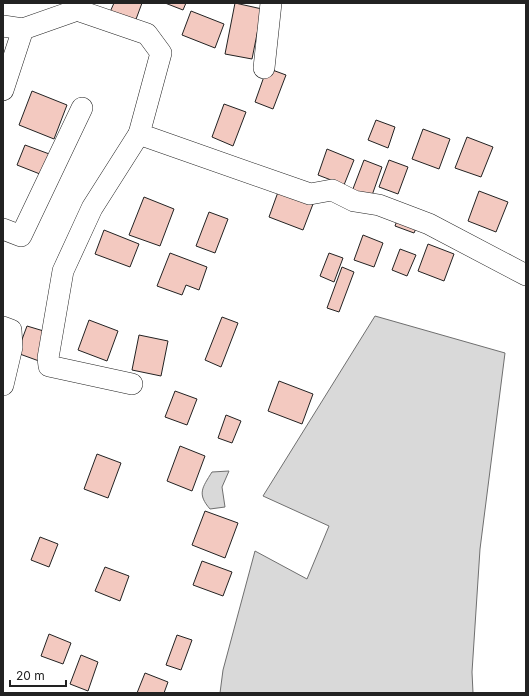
<svg xmlns="http://www.w3.org/2000/svg" width="529" height="696" font-family="Inter,sans-serif">
	<style>
		.water { fill: #d9d9d9; stroke: #6f6f6f }
		.building { fill: #f3c9c0; stroke: #222 }
		.lines { fill: none; stroke-linecap: round; stroke-linejoin: round }
		.minor-casing { stroke: #222; stroke-width: 22 }
		.minor { stroke: #fff; stroke-width: 21 }
	</style>
	<rect width="100%" height="100%" fill="#fff"/>
	<g class="water">
		<polygon points="375,316 505,353 480,549 472,672 473,693 220,693 223,670 255,551 307,579 329,526 263,496"/>
		<path d="M229 471 222 487 225 507 210 509C197 494 202 488 212 472Z"/>
	</g>
	<g class="building">
		<polygon points="114,3 142,3 135,22 110,12"/>
		<polygon points="165,3 186,3 183,10"/>
		<polygon points="235,3 262,9 252,59 225,54"/>
		<polygon points="191,11 224,24 215,48 182,35"/>
		<polygon points="267,68 286,75 273,109 255,102"/>
		<polygon points="32,91 67,105 54,139 19,125"/>
		<polygon points="224,104 246,112 233,146 212,137"/>
		<polygon points="376,120 395,127 388,148 368,140"/>
		<polygon points="423,129 450,139 439,169 412,159"/>
		<polygon points="467,137 493,147 481,177 455,168"/>
		<polygon points="25,145 52,155 45,176 17,165"/>
		<polygon points="327,149 354,160 344,185 318,175"/>
		<polygon points="364,160 382,167 370,201 351,194"/>
		<polygon points="389,160 408,167 398,194 379,187"/>
		<polygon points="479,191 508,202 496,232 468,221"/>
		<polygon points="278,192 313,204 303,230 269,217"/>
		<polygon points="144,197 174,209 160,246 129,235"/>
		<polygon points="209,212 228,219 215,253 196,246"/>
		<polygon points="398,218 418,224 414,233 395,226"/>
		<polygon points="104,230 139,244 130,267 95,254"/>
		<polygon points="363,235 383,243 374,267 354,260"/>
		<polygon points="428,244 454,254 444,281 418,271"/>
		<polygon points="400,249 416,255 407,276 392,270"/>
		<polygon points="170,253 207,267 199,290 186,285 182,295 157,286"/>
		<polygon points="329,253 343,258 334,282 320,276"/>
		<polygon points="342,267 354,272 339,312 327,308"/>
		<polygon points="222,317 238,323 221,367 205,360"/>
		<polygon points="89,320 118,331 107,361 78,350"/>
		<polygon points="27,326 47,332 39,361 17,353"/>
		<polygon points="139,335 168,341 161,376 132,370"/>
		<polygon points="279,381 313,394 302,424 268,411"/>
		<polygon points="175,391 197,399 187,425 165,417"/>
		<polygon points="226,415 241,421 232,443 218,438"/>
		<polygon points="180,446 205,456 192,491 167,481"/>
		<polygon points="97,454 121,463 108,498 84,489"/>
		<polygon points="205,511 238,523 225,558 192,545"/>
		<polygon points="40,537 58,544 49,567 31,560"/>
		<polygon points="202,561 232,572 223,596 193,585"/>
		<polygon points="105,567 129,576 120,601 95,591"/>
		<polygon points="49,634 71,643 63,664 41,656"/>
		<polygon points="177,635 192,640 181,670 166,665"/>
		<polygon points="81,655 98,662 88,691 70,684"/>
		<polygon points="145,673 168,682 164,693 137,693"/>
	</g>
	<g class="lines">
		<defs>
			<g id="minor">
				<polyline points="3,26 23,29 77,10 147,34 161,53 139,134 310,194 332,190 354,201 379,205 429,224 526,275"/>
				<polyline points="264,68 271,3"/>
				<polyline points="3,90 23,29"/>
				<polyline points="3,229 21,236 82,108"/>
				<polyline points="3,327 11,330 12,347 3,385"/>
				<polyline points="132,384 49,366 48,358 63,271 92,208 139,134"/>
			</g>
		</defs>
		<use href="#minor" class="minor-casing"/>
		<use href="#minor" class="minor"/>
	</g>
	<rect width="529" height="696" fill="none" stroke="#222222" stroke-width="8"/>
	<path d="M10 680v6h56v-6" fill="none" stroke="#222222" stroke-width="2"/>
	<text x="16" y="680" font-size="12" fill="#222222" stroke="#ffffff" stroke-width="3" paint-order="stroke">20 m</text>
</svg>
